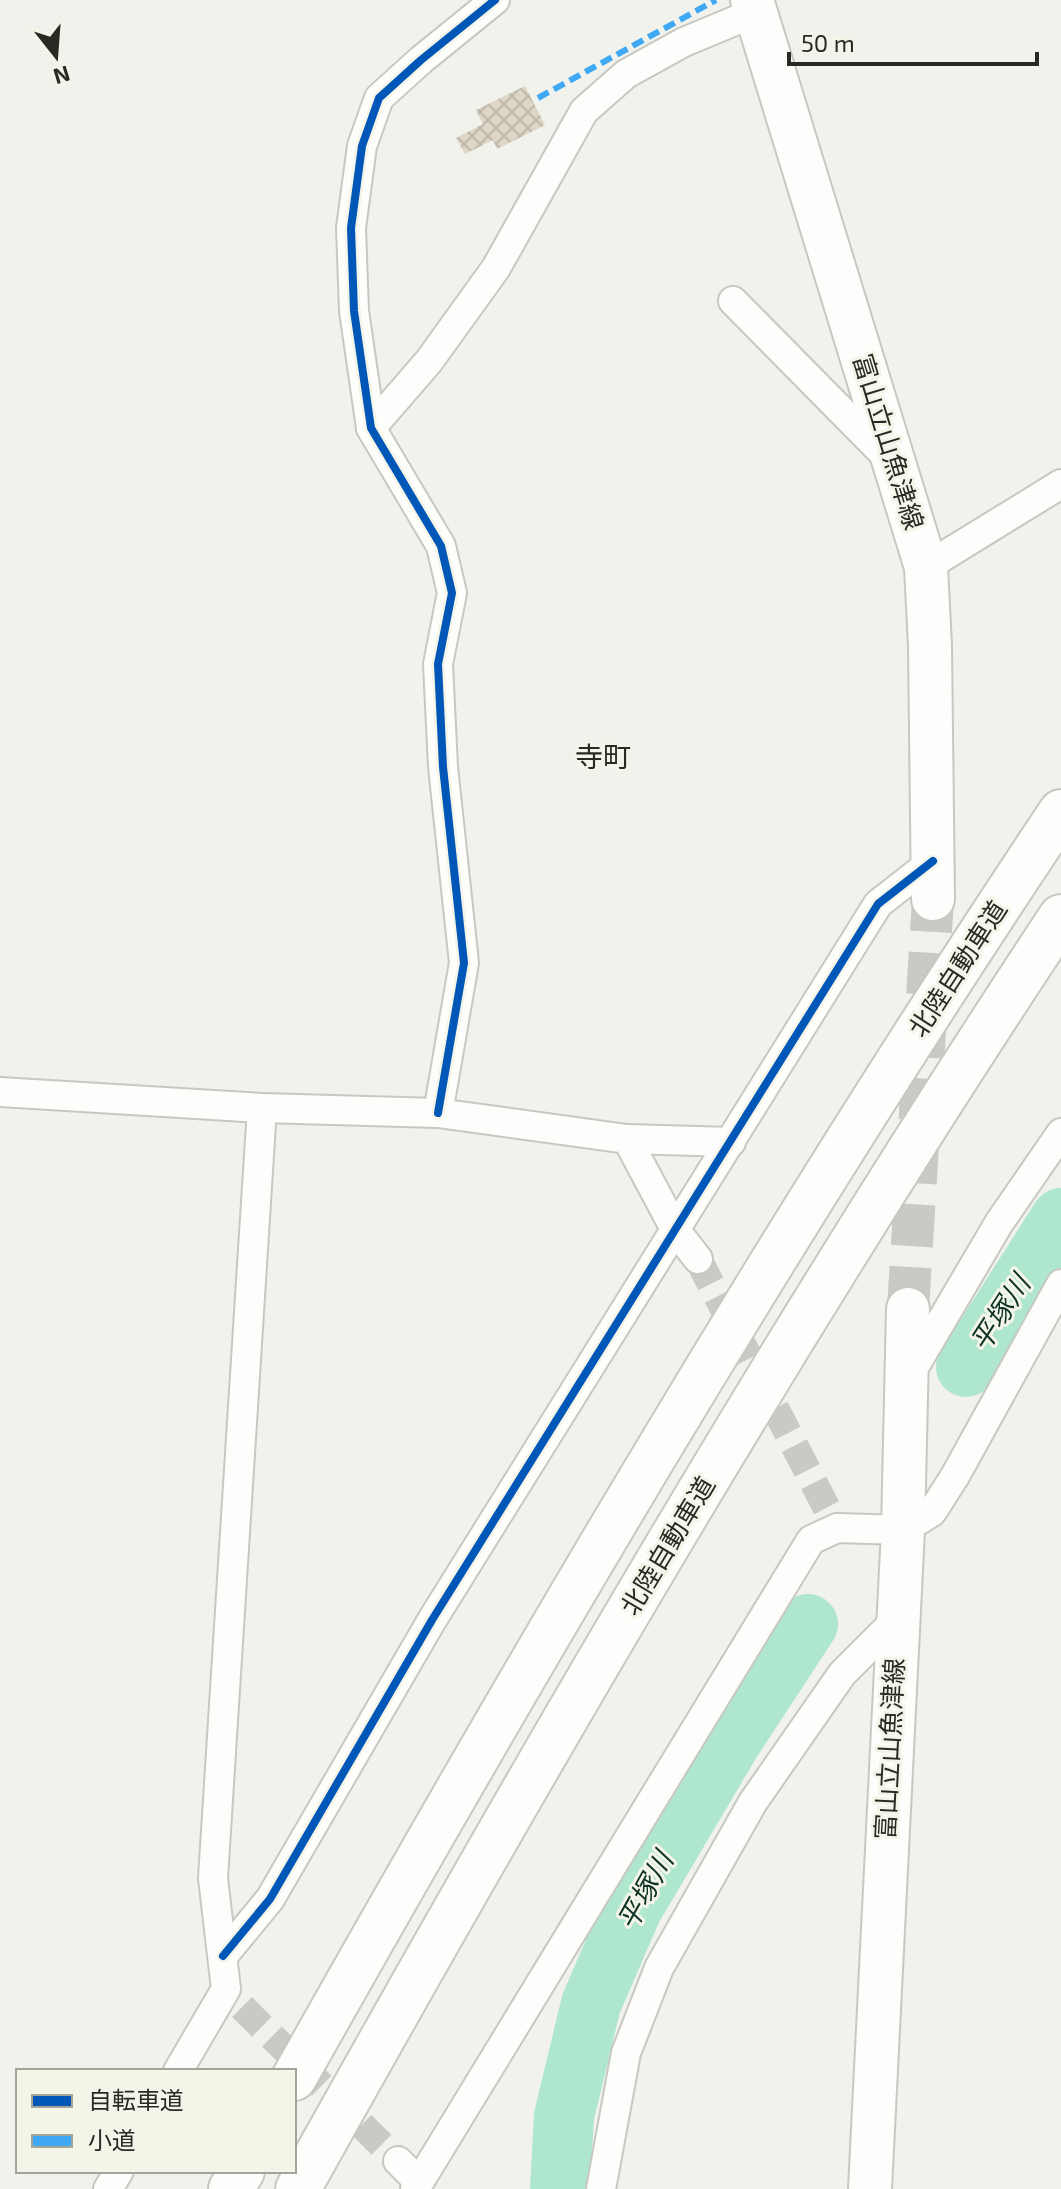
<svg xmlns="http://www.w3.org/2000/svg" width="1061" height="2189" font-family="'Exo 2','Noto Sans JP',sans-serif">
	<style>
		.lines { fill: none; stroke-linecap: round; stroke-linejoin: round }
		.river { stroke: #aee7ce; stroke-width: 60 }
		.building { fill: url(#building-cross-hatch) }
		.minor-tunnel { stroke: #c9cac3; stroke-width: 28; stroke-dasharray: 28 14; stroke-linecap: butt }
		.primary-tunnel { stroke: #c9cac3; stroke-width: 42; stroke-dasharray: 42 21; stroke-linecap: butt }
		.minor-casing { stroke: #c7c8c2; stroke-width: 32 }
		.primary-casing { stroke: #c7c8c2; stroke-width: 46 }
		.motorway-casing { stroke: #c7c8c2; stroke-width: 48 }
		.minor { stroke: #fdfdfc; stroke-width: 28 }
		.primary { stroke: #fdfdfc; stroke-width: 42 }
		.motorway { stroke: #fdfdfc; stroke-width: 44 }
		.quiet { stroke: #3fa9f5; stroke-width: 6; stroke-dasharray: 12 6; stroke-linecap: butt }
		.cycleway-casing { stroke: #f4f5e8; stroke-width: 13 }
		.cycleway { stroke: #0057b8; stroke-width: 8 }
		.labels { text-anchor: middle; stroke-width: 6; stroke-linejoin: round; paint-order: stroke }
		.street-label { font-size: 26px; fill: #2a2a25; stroke: #f4f5e8 }
		.neighbourhood-label { font-size: 28px; fill: #2a2a25; stroke: #f4f5e8 }
		.water-label { font-size: 28px; font-style: italic; fill: #0f3427; stroke: #f4f5e8 }
	</style>
	<defs>
		<pattern id="building-cross-hatch" width="8" height="8" patternUnits="userSpaceOnUse" patternTransform="scale(2)"><rect width="8" height="8" fill="#ddd6c6"/><path d="M0 0l8 8M0 8l8-8" fill="none" stroke="#beb8aa"/></pattern>
	</defs>
	<rect width="100%" height="100%" fill="#f1f2eb"/>
	<g class="lines">
		<g class="river">
			<polyline points="966,1367 1061,1218"/>
			<polyline points="560,2189 564,2116 591,2004 632,1909 732,1740 808,1624"/>
		</g>
	</g>
	<polygon class="building" points="525,86 545,125 497,149 493,140 465,154 456,138 483,124 476,110"/>
	<g class="lines">
		<g class="minor-tunnel">
			<polyline points="698,1259 837,1528"/>
			<polyline points="242,2007 398,2161"/>
		</g>
		<polyline class="primary-tunnel" points="908,1309 933,899"/>
		<defs>
			<g id="minor">
				<polyline points="733,301 889,459"/>
				<polyline points="371,428 429,361 496,268 584,111 626,74 684,42 756,12"/>
				<polyline points="926,567 1061,484"/>
				<polyline points="0,1092 262,1108 438,1113 627,1139 676,1231 698,1259"/>
				<polyline points="438,1113 464,963 443,767 438,664 452,593 441,546 371,428 354,311 351,228 362,146 379,98 421,60 495,0"/>
				<polyline points="627,1139 731,1142"/>
				<polyline points="909,1376 999,1223 1061,1133"/>
				<polyline points="223,1956 270,1899 432,1620 878,904 933,861"/>
				<polyline points="178,2071 226,1989 213,1878 262,1108"/>
				<polyline points="398,2161 419,2182"/>
				<polyline points="108,2189 119,2171"/>
				<polyline points="415,2189 811,1540 837,1528 903,1530 932,1512 955,1476 1061,1284"/>
				<polyline points="601,2189 626,2053 659,1968 753,1802 842,1674 896,1620"/>
			</g>
			<g id="primary">
				<polyline points="752,0 926,567 930,646 933,899"/>
				<polyline points="870,2189 903,1530 908,1309"/>
			</g>
			<g id="motorway">
				<path d="M294 2078C536 1648 787 1222 1061 812"/>
				<polyline points="231,2189 242,2171"/>
				<path d="M298 2189C539 1757 788 1329 1061 917"/>
			</g>
		</defs>
		<use href="#minor" class="minor-casing"/>
		<use href="#primary" class="primary-casing"/>
		<use href="#motorway" class="motorway-casing"/>
		<use href="#minor" class="minor"/>
		<use href="#primary" class="primary"/>
		<use href="#motorway" class="motorway"/>
		<polyline class="quiet" points="538,98 716,0"/>
		<defs>
			<g id="cycleway">
				<polyline points="438,1113 464,963 443,767 438,664 452,593 441,546 371,428 354,311 351,228 362,146 379,98 421,60 495,0"/>
				<polyline points="223,1956 270,1899 432,1620 878,904 933,861"/>
			</g>
		</defs>
		<use href="#cycleway" class="cycleway-casing"/>
		<use href="#cycleway" class="cycleway"/>
	</g>
	<g class="labels">
		<g class="street-label">
			<text transform="translate(888 442) rotate(73)" y="9">富山立山魚津線</text>
			<text transform="translate(958 969) rotate(-57)" y="9">北陸自動車道</text>
			<text transform="translate(668 1546) rotate(-59)" y="9">北陸自動車道</text>
			<text transform="translate(890 1749) rotate(-87)" y="9">富山立山魚津線</text>
		</g>
		<g class="neighbourhood-label">
			<text x="603" y="767">寺町</text>
		</g>
		<g class="water-label">
			<text transform="translate(1000 1313) rotate(-57)" y="10">平塚川</text>
			<text transform="translate(645 1891) rotate(-61)" y="10">平塚川</text>
		</g>
	</g>
	<rect x="16" y="2069" width="280" height="104" fill="#f4f5e8" stroke="#a3a49a" stroke-width="2"/>
	<rect x="32" y="2095" width="40" height="12" fill="#0057b8" stroke="#a3a49a" stroke-width="2"/>
	<text x="88" y="2109" font-size="24" fill="#2a2a25">自転車道</text>
	<rect x="32" y="2135" width="40" height="12" fill="#3fa9f5" stroke="#a3a49a" stroke-width="2"/>
	<text x="88" y="2149" font-size="24" fill="#2a2a25">小道</text>
	<g transform="translate(56 56) rotate(163)" stroke="#f4f5e8" stroke-width="6" paint-order="stroke">
	<path d="M0-6L14 30L0 20L-14 30Z" fill="#2a2a25"/>
	<text y="-12" font-size="22" font-weight="bold" text-anchor="middle" fill="#2a2a25">N</text>
	</g>
	<path d="M789 52v12h248v-12" fill="none" stroke="#2a2a25" stroke-width="4"/>
	<text x="801" y="52" font-size="24" fill="#2a2a25" stroke="#f4f5e8" stroke-width="6" paint-order="stroke">50 m</text>
</svg>
